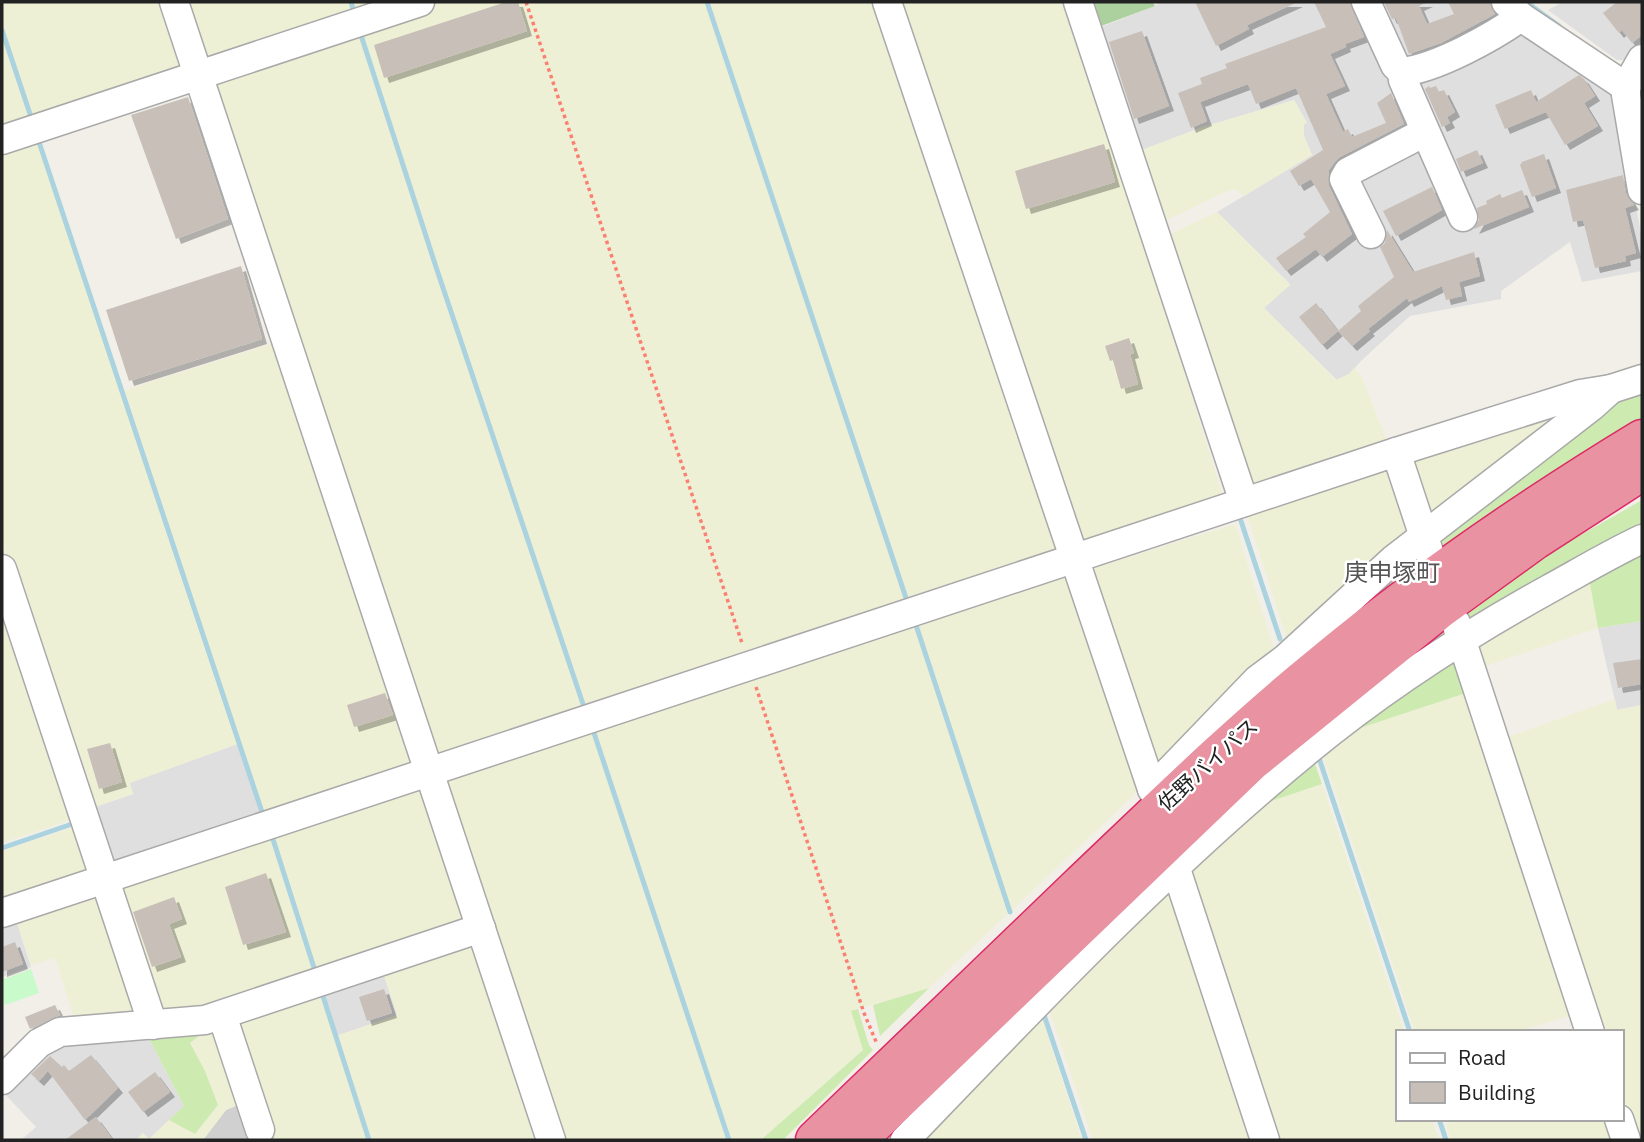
<svg xmlns="http://www.w3.org/2000/svg" width="1644" height="1142" font-family="'IBM Plex Sans','Noto Sans JP',sans-serif">
	<style>
		.residential { fill: #e0dfdf }
		.religious { fill: #d0d0d0 }
		.farmland { fill: #eef0d5 }
		.grass { fill: #cdebb0 }
		.forest { fill: #add19e }
		.park { fill: #c8facc }
		.lines { fill: none; stroke-linecap: round; stroke-linejoin: round }
		.stream { stroke: #aad3df; stroke-width: 5 }
		.building { fill: #c7bfb8; filter: url(#shadow) }
		.minor-casing { stroke: #a9a9a9; stroke-width: 31 }
		.highway-casing { stroke: #dc2a67; stroke-width: 41 }
		.path { stroke: #fa8072; stroke-width: 3.5; stroke-dasharray: 3.5 3.5; stroke-linecap: butt }
		.minor { stroke: #fff; stroke-width: 28 }
		.highway { stroke: #e892a2; stroke-width: 38 }
		.labels { text-anchor: middle; stroke-width: 5; stroke-linejoin: round; paint-order: stroke }
		.street-label { font-size: 21px; fill: #222; stroke: #fff }
		.quarter-label { font-size: 24px; fill: #555; stroke: #fff }
	</style>
	<defs>
		<filter id="shadow"><feDropShadow dx="5" dy="5" stdDeviation="0" flood-color="#0004"/></filter>
	</defs>
	<rect width="100%" height="100%" fill="#f2efe9"/>
	<g class="residential">
		<polygon points="1161,2 1499,2 1514,34 1530,35 1618,96 1642,241 1642,271 1582,282 1570,242 1501,291 1501,299 1410,316 1362,360 1349,374 1337,380 1264,308 1290,284 1217,212 1312,155 1304,136 1304,124 1307,123 1294,100 1200,128 1134,153 1093,30 1155,6"/>
		<polygon points="1563,2 1642,2 1642,39 1628,60 1617,60 1548,10"/>
		<polygon points="1642,621 1642,705 1617,710 1598,628"/>
		<polygon points="240,743 265,819 109,865 92,808 133,794 129,783"/>
		<polygon points="17,923 31,967 2,977 2,928"/>
		<polygon points="381,967 398,1015 336,1036 320,988"/>
		<polygon points="145,1031 184,1106 149,1139 143,1133 136,1140 21,1140 36,1127 2,1091 47,1046"/>
	</g>
	<polygon class="religious" points="240,1104 252,1140 203,1140 226,1110"/>
	<g class="farmland">
		<polygon points="2,2 165,2 186,66 2,131"/>
		<polygon points="181,2 397,2 206,65"/>
		<polygon points="440,2 879,2 1060,547 1056,554 439,761 209,78"/>
		<polygon points="896,2 1068,2 1224,499 1082,546"/>
		<polygon points="1294,100 1307,123 1304,124 1304,136 1312,155 1244,196 1235,189 1223,193 1165,221 1134,153 1200,128"/>
		<polygon points="37,135 122,391 277,342 418,765 265,819 240,743 130,783 133,794 92,808 2,542 2,146"/>
		<polygon points="1217,212 1290,285 1264,308 1336,380 1349,374 1354,368 1361,375 1388,444 1248,494 1170,234"/>
		<polygon points="1540,415 1547,430 1427,522 1409,455"/>
		<polygon points="1389,464 1415,532 1288,643 1246,512"/>
		<polygon points="1235,524 1276,656 1158,773 1087,570"/>
		<polygon points="1061,571 1068,577 1138,788 1132,797 929,988 851,1011 863,1049 761,1140 561,1140 444,774"/>
		<polygon points="1589,578 1598,628 1482,667 1474,640"/>
		<polygon points="2,586 80,817 2,843"/>
		<polygon points="1469,692 1575,1014 1516,1032 1415,1032 1321,749 1339,735"/>
		<polygon points="1615,699 1617,710 1642,705 1642,1140 1637,1140 1621,1091 1621,1032 1602,1032 1505,738"/>
		<polygon points="421,782 471,921 217,1012 155,1010 116,884"/>
		<polygon points="1322,784 1404,1032 1397,1032 1397,1119 1432,1119 1439,1140 1274,1140 1184,869 1257,806"/>
		<polygon points="74,827 92,873 2,907 2,851"/>
		<polygon points="1169,887 1256,1140 1093,1140 1049,1009"/>
		<polygon points="94,896 136,1020 76,1025 55,958 31,965 17,923"/>
		<polygon points="471,936 544,1140 271,1140 232,1019 320,988 336,1036 397,1015 381,967"/>
		<polygon points="1041,1015 1082,1140 918,1140"/>
		<polygon points="214,1024 240,1104 226,1110 203,1140 136,1140 143,1133 149,1139 169,1120 195,1134 218,1106 205,1071 190,1043"/>
		<polygon points="1462,1119 1610,1119 1617,1140 1451,1140 1446,1124"/>
	</g>
	<g class="grass">
		<polygon points="1642,388 1642,423 1262,685 1438,537 1592,416"/>
		<polygon points="1642,500 1642,532 1446,642 1235,799 1481,599 1551,552"/>
		<polygon points="1642,548 1642,621 1598,628 1589,578"/>
		<polygon points="1458,659 1469,692 1339,735"/>
		<polygon points="1313,758 1322,784 1257,806"/>
		<polygon points="929,988 880,1036 873,1005"/>
		<polygon points="858,1009 869,1045 873,1050 783,1140 761,1140 863,1050 851,1011"/>
		<polygon points="214,1024 190,1043 205,1071 218,1105 195,1134 169,1120 184,1106 145,1031"/>
	</g>
	<polygon class="forest" points="1084,2 1153,2 1155,6 1093,29"/>
	<polygon class="park" points="31,969 39,993 5,1005 2,999 2,980"/>
	<g class="lines">
		<g class="stream">
			<polyline points="351,2 353,9"/>
			<polyline points="707,2 908,604"/>
			<polyline points="1526,2 1559,26"/>
			<polyline points="2,30 32,120"/>
			<polyline points="360,32 436,267 584,707"/>
			<polyline points="37,136 264,818"/>
			<polyline points="1239,515 1280,639"/>
			<polyline points="915,622 1010,912"/>
			<polyline points="593,730 729,1140"/>
			<polyline points="1318,755 1410,1032"/>
			<polyline points="271,833 316,974"/>
			<polyline points="2,848 75,823"/>
			<polyline points="321,990 369,1140"/>
			<polyline points="1043,1012 1086,1140"/>
			<polyline points="1439,1119 1446,1140"/>
		</g>
	</g>
	<g class="building">
		<polygon points="506,2 518,2 527,31 384,78 374,45"/>
		<polygon points="1195,2 1298,2 1247,25 1249,29 1216,46"/>
		<polygon points="1314,2 1350,2 1364,37 1345,44 1346,47 1330,54 1345,86 1326,94 1343,132 1348,129 1352,137 1386,123 1377,103 1391,93 1404,124 1340,157 1334,163 1329,170 1329,186 1352,234 1322,257 1316,249 1286,271 1276,258 1306,237 1303,234 1330,212 1311,179 1299,186 1290,171 1323,150 1296,88 1256,104 1248,84 1200,102 1207,121 1191,128 1178,93 1202,84 1200,78 1227,68 1225,64 1326,27"/>
		<polygon points="1384,2 1428,2 1419,6 1427,24 1454,14 1448,2 1490,2 1495,14 1441,43 1409,54 1396,18 1392,19"/>
		<polygon points="1617,2 1642,2 1642,35 1632,43 1622,30 1619,33 1603,13"/>
		<polygon points="1142,31 1169,106 1134,119 1109,42"/>
		<polygon points="1579,75 1584,79 1595,96 1584,103 1598,126 1565,145 1546,112 1505,129 1495,105 1531,90 1536,102"/>
		<polygon points="1429,86 1430,88 1436,86 1439,92 1444,90 1455,112 1447,117 1450,123 1442,127 1425,89"/>
		<polygon points="188,97 228,219 176,239 131,115"/>
		<polygon points="1104,144 1115,182 1026,209 1015,171"/>
		<polygon points="1477,150 1483,163 1461,172 1456,159"/>
		<polygon points="1544,154 1556,188 1532,197 1520,165 1522,162"/>
		<polygon points="1623,175 1626,193 1634,205 1625,208 1636,253 1625,256 1626,261 1595,268 1583,220 1573,222 1566,190"/>
		<polygon points="1432,187 1442,210 1396,236 1383,211"/>
		<polygon points="1522,190 1529,207 1474,229 1479,220 1477,208 1487,204 1486,201 1500,194 1502,198"/>
		<polygon points="1387,230 1413,272 1474,252 1480,276 1459,282 1462,296 1446,300 1442,286 1409,302 1407,298 1368,329 1370,331 1352,346 1338,331 1361,311 1358,306 1394,277 1380,247 1385,243"/>
		<polygon points="241,266 262,339 129,381 106,310"/>
		<polygon points="1316,303 1338,331 1322,345 1299,317"/>
		<polygon points="1129,338 1134,353 1130,354 1138,384 1121,389 1113,360 1110,361 1105,346"/>
		<polygon points="1642,659 1642,684 1618,688 1613,663"/>
		<polygon points="385,693 393,715 354,727 347,705"/>
		<polygon points="110,743 122,782 99,789 87,749"/>
		<polygon points="266,873 286,932 243,945 225,887"/>
		<polygon points="174,897 182,919 169,924 181,957 152,967 133,912"/>
		<polygon points="15,942 23,964 2,972 2,947"/>
		<polygon points="384,989 392,1013 367,1021 359,997"/>
		<polygon points="55,1005 60,1015 30,1029 25,1017"/>
		<polygon points="91,1055 118,1088 85,1120 48,1071 39,1081 31,1074 50,1056 62,1067 64,1065 69,1071"/>
		<polygon points="155,1072 170,1092 143,1112 128,1092"/>
		<polygon points="96,1117 113,1140 65,1140"/>
	</g>
	<g class="lines">
		<defs>
			<g id="minor">
				<polyline points="174,2 551,1140"/>
				<polyline points="887,2 1152,789 1162,807"/>
				<polyline points="1078,2 1244,502"/>
				<path d="M1366 2 1395 65 1402 72C1437 68 1493 37 1521 17"/>
				<polyline points="1506,2 1521,17 1626,87"/>
				<polyline points="1642,59 1626,87 1626,95 1642,190"/>
				<polyline points="1402,72 1403,80 1463,217"/>
				<polyline points="2,140 420,2"/>
				<polyline points="1371,234 1344,179 1348,172 1425,132"/>
				<polyline points="1396,452 1429,552"/>
				<polyline points="2,569 153,1025"/>
				<polyline points="1456,623 1590,1032"/>
				<polyline points="1152,789 1257,680 1285,659 1394,559 1591,407 1611,389"/>
				<polyline points="1166,855 1178,875 1265,1140"/>
				<polyline points="2,913 1396,452 1580,394 1611,389 1642,379"/>
				<polyline points="222,1015 260,1130"/>
				<polyline points="2,1080 39,1043 60,1032 205,1020 481,928"/>
				<polyline points="1619,1119 1626,1140"/>
				<path d="M905 1140C1034 1006 1163 869 1307 751 1382 689 1464 636 1549 589 1580 572 1610 554 1642 539"/>
			</g>
			<g id="highway">
				<path d="M815 1140C903 1056 991 971 1079 886 1158 811 1236 734 1321 665 1422 581 1530 507 1642 439"/>
				<polyline points="857,1140 1251,762 1441,608 1535,540 1642,471"/>
			</g>
		</defs>
		<use href="#minor" class="minor-casing"/>
		<use href="#highway" class="highway-casing"/>
		<g class="path">
			<polyline points="526,2 742,643"/>
			<polyline points="756,687 864,1013 877,1044"/>
		</g>
		<use href="#minor" class="minor"/>
		<use href="#highway" class="highway"/>
	</g>
	<g class="labels">
		<g class="street-label">
			<text transform="translate(1208 765) rotate(-42)" y="7">佐野バイパス</text>
		</g>
		<g class="quarter-label">
			<text x="1392" y="581">庚申塚町</text>
		</g>
	</g>
	<rect width="1644" height="1142" fill="none" stroke="#222222" stroke-width="7"/>
	<rect x="1396" y="1030" width="228" height="91" fill="#ffffff" stroke="#a7a7a7" stroke-width="2"/>
	<rect x="1410" y="1053" width="35" height="10" fill="#ffffff" stroke="#a7a7a7" stroke-width="2"/>
	<text x="1458" y="1065" font-size="21" fill="#222222">Road</text>
	<rect x="1410" y="1082" width="35" height="21" fill="#c7bfb8" stroke="#a7a7a7" stroke-width="2"/>
	<text x="1458" y="1100" font-size="21" fill="#222222">Building</text>
</svg>
